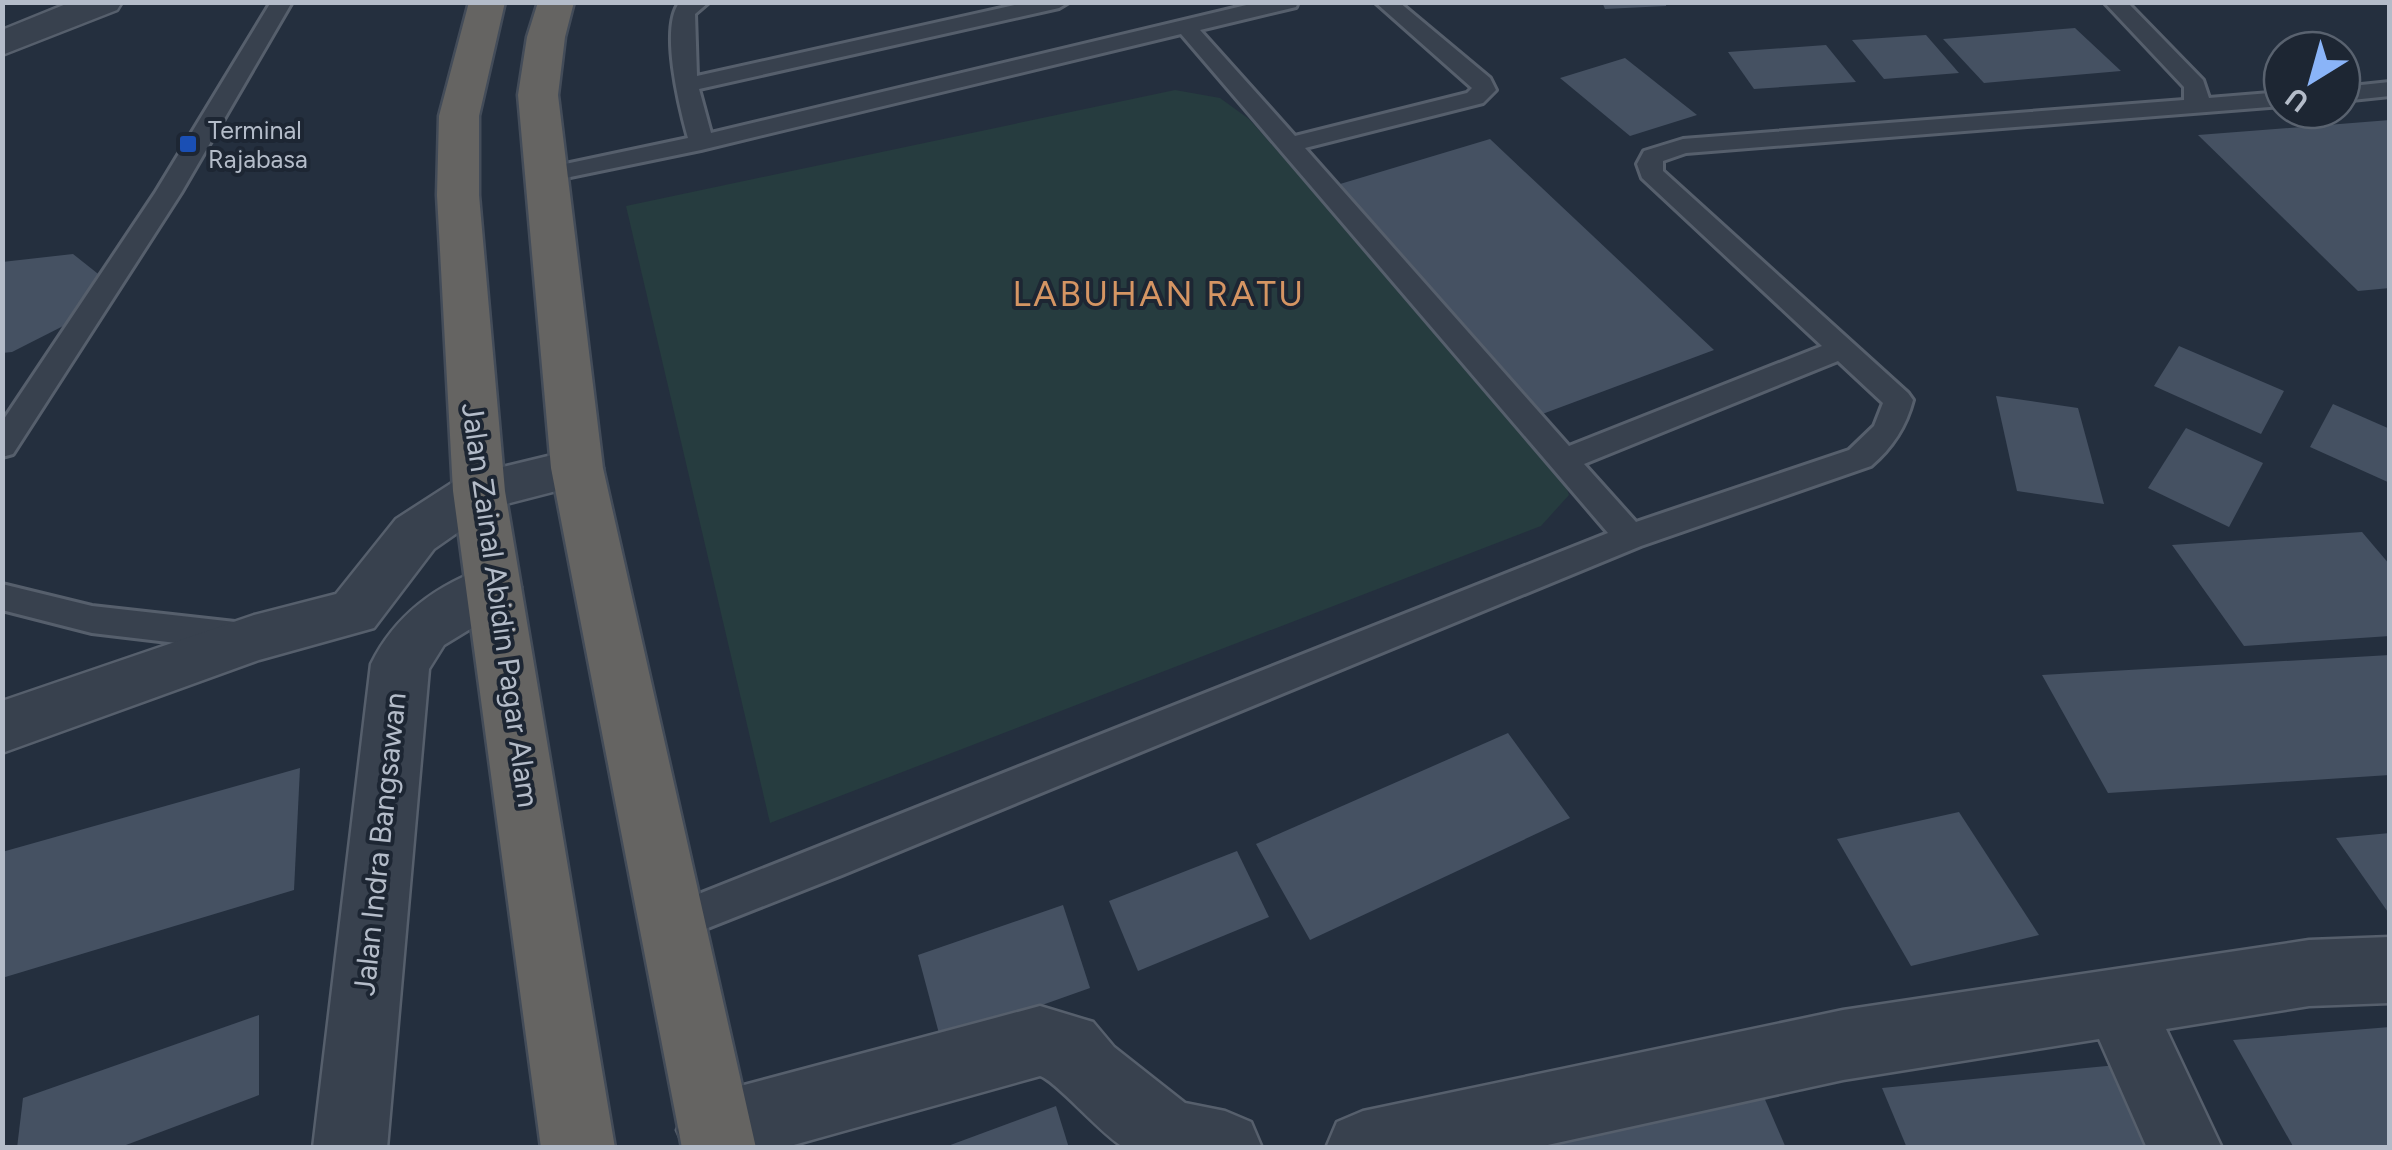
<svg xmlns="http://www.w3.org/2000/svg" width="2392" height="1150" font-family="Figtree,sans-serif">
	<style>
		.green { fill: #263c3f }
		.building { fill: #455162 }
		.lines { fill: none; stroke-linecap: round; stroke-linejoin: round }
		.service-casing { stroke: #565f6c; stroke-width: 6 }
		.minor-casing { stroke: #565f6c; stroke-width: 5 }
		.tertiary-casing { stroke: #565f6c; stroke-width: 5 }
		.trunk-casing { stroke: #434c59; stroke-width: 5 }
		.service { fill: #38414e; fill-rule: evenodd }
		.minor { fill: #38414e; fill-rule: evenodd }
		.tertiary { fill: #38414e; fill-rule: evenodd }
		.trunk { fill: #656462; fill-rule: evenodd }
		.transit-dot { fill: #1a4fb4; stroke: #1d2633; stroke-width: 4 }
		.labels { text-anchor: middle; stroke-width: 8; stroke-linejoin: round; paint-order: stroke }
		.far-poi-label { font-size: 25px; fill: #b4bcc9; stroke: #1d2633; text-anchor: start }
		.street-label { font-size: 30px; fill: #b4bcc9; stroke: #1d2633 }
		.quarter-label { font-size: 35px; letter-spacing: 2.5px; fill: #d59563; stroke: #1d2633 }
	</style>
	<rect width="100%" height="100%" fill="#242f3e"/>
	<polygon class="green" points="1175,90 1220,98 1249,119 1560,468 1569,495 1541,526 770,823 626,206"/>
	<g class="building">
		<polygon points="1602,2 1666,2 1666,6 1605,9"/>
		<polygon points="2075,28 2121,71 1984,83 1943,39"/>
		<polygon points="1926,35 1959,73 1884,79 1852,40"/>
		<polygon points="1826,45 1856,82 1754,89 1728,52"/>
		<polygon points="1625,58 1697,115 1630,136 1560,78"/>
		<polygon points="2390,120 2390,288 2358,291 2198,135"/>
		<polygon points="1490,139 1714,350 1537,416 1330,187"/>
		<polygon points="73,254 102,277 79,318 12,352 2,353 2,262"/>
		<polygon points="2179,346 2284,391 2261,434 2154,386"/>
		<polygon points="1996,396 2078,408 2104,504 2017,491"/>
		<polygon points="2333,404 2390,429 2390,483 2310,447"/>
		<polygon points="2186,428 2263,463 2229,527 2148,488"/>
		<polygon points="2362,532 2390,565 2390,636 2244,646 2172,545"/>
		<polygon points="2390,655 2390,775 2108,793 2042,675"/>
		<polygon points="1508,733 1570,818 1310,940 1256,844"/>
		<polygon points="300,768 294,890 2,978 2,852"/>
		<polygon points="1959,812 2039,935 1911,966 1837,839"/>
		<polygon points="2390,833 2390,915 2336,838"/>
		<polygon points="1237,851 1269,917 1138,971 1109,901"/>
		<polygon points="1063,905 1090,988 941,1041 918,955"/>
		<polygon points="259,1015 259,1095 118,1148 17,1148 23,1098"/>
		<polygon points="2390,1027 2390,1148 2294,1148 2233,1040"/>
		<polygon points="2127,1064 2171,1148 1907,1148 1882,1088"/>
		<polygon points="1757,1081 1786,1148 1412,1148"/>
		<polygon points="1056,1106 1069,1148 945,1148 945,1147"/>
	</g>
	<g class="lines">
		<defs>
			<g id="service">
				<polygon points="271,2 292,2 181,193 13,454 2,457 2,422 155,193"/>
				<path d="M680 2H709L695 14 697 76 1028 2H1069L1059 8 699 89 711 133 1259 2H1298L1296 7 1200 30 1295 136 1467 93 1472 88 1375 2H1399L1490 78 1496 90 1483 103 1305 148 1569 446 1822 346 1642 178 1637 164 1644 151 1683 139 2184 100V87L2104 2H2127L2203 80 2209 98 2282 92V106L1686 153 1663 161V171L1908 393 1913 400C1906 427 1892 448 1871 466L1641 546 842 875 670 943 656 937 650 924 656 911 1608 533 1181 34 701 150 546 182 537 180 534 175 537 170 688 138C680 109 659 26 680 2ZM1838 361 1883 403 1874 426 1849 450 1636 522 1584 464Z"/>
				<polygon points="2390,82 2390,96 2342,101 2342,87"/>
				<polygon points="2,584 92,606 244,623 256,627 261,637 256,647 244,651 92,633 2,610"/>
			</g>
			<g id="minor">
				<polygon points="71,2 122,2 117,10 2,55 2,30"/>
				<polygon points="479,471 497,477 505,491 497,505 434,549 374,628 259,660 2,753 2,701 254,615 336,594 396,519 461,477"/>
				<polygon points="2390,937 2390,1003 2309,1006 2166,1029 2222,1148 2147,1148 2099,1039 1843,1080 1534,1148 1326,1148 1337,1122 1363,1111 1843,1010 2309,940"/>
				<path d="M1040 1006 1093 1022 1114 1047 1185 1103 1225 1111 1251 1122 1262 1148C1237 1148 1137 1150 1122 1146 1101 1134 1054 1079 1040 1076L783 1148H685L677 1130 688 1104 714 1093Z"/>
			</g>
			<g id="tertiary">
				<polygon points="577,449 595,455 603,468 595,481 479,511 461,505 453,491 461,477"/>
				<path d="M493 565 513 571 521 587 513 603 444 645 429 669 387 1148H313L371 664C396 613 439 583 493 565Z"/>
			</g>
			<g id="trunk">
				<polygon points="469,2 505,2 479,116 479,195 505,491 615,1148 541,1148 453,491 437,195 439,116"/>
				<polygon points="538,2 574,2 565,37 558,95 603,468 756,1148 682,1148 551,468 518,95 527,37"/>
			</g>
		</defs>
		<use href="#service" class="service-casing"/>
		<use href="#minor" class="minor-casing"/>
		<use href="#tertiary" class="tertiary-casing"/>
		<use href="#trunk" class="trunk-casing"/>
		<use href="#service" class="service"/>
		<use href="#minor" class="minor"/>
		<use href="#tertiary" class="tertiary"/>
		<use href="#trunk" class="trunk"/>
	</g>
	<rect class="transit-dot" x="178" y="134" width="20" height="20" rx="5"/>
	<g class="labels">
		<g class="far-poi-label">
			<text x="208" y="139">Terminal<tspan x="208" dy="29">Rajabasa</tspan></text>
		</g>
		<g class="street-label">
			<text transform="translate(500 605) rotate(82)" y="10">Jalan Zainal Abidin Pagar Alam</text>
			<text transform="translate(380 844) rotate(-84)" y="10">Jalan Indra Bangsawan</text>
		</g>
		<g class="quarter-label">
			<text x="1159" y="306">LABUHAN RATU</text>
		</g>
	</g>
	<rect width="2392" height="1150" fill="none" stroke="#b4bcc9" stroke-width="10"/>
	<g transform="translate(2312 80) rotate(217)"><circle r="48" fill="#1d2633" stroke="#59626f" stroke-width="2.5"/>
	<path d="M0-8L18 38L0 25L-18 38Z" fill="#8ab4f8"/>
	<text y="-15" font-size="28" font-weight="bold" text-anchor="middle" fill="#b4bcc9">U</text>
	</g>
</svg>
